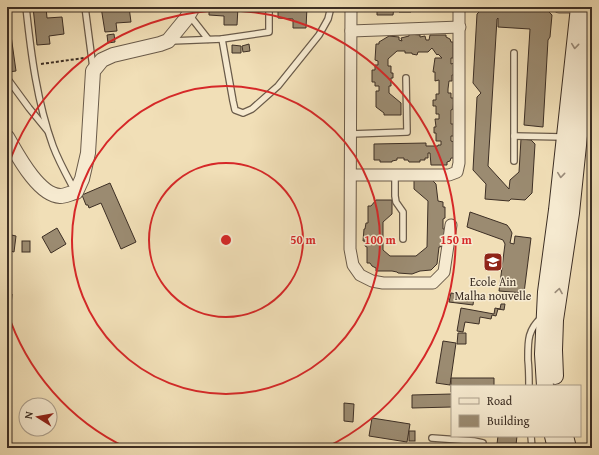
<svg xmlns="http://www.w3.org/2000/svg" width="599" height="455" font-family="'Gentium Book Plus',serif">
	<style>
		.building { fill: #9b8b71; stroke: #3d2f25 }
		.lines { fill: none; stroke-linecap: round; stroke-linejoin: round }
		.service-casing { stroke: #6a5b4a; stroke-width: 8 }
		.minor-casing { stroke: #6a5b4a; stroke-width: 13 }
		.tertiary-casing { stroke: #6a5b4a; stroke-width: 16 }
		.secondary-casing { stroke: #3d2f25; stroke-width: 18 }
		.path { stroke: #3d2f25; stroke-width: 2; stroke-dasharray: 3 2; stroke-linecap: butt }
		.service { stroke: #f6ead0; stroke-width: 5.5 }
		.minor { stroke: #f6ead0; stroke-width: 11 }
		.tertiary { stroke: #f6ead0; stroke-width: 14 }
		.secondary { stroke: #f6ead0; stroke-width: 16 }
		.oneway { stroke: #9a8c7a }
		.ring { fill: none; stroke: #d62828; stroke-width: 2 }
		.labels { text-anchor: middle; stroke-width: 3; stroke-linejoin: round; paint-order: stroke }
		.poi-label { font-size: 12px; fill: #3d2f25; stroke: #f6ead0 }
		.centre { fill: #d62828; stroke: #f6ead0; stroke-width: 2 }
		.ring-label { font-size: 12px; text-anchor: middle; font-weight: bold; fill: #d62828; stroke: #f6ead0; stroke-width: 3; stroke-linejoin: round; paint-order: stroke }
	</style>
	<rect width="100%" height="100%" fill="#f1dfb7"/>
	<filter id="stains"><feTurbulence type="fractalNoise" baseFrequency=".005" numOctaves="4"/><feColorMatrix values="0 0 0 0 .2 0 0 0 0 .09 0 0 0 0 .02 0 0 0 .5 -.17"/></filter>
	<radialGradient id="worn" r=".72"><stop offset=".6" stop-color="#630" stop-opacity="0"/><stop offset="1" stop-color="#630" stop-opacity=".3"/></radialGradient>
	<g class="building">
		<polygon points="7,7 16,71 8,72 7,66"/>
		<polygon points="33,7 46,7 47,18 62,17 64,34 49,36 50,44 37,45"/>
		<polygon points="101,7 129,7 131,22 116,23 117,31 105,32"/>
		<polygon points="209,7 238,7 237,25 224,25 224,16 209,15"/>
		<polygon points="278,7 307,7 306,28 293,28 293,19 278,18"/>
		<polygon points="376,7 394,7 393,15 377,15 377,8"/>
		<polygon points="399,7 416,7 411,12 399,12"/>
		<polygon points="484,7 505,7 546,9 552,15 550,37 548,40 543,127 524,125 530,29 498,27 498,18 497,19 488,166 509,189 510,180 519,172 521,139 531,140 535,144 532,193 525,200 511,199 509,201 485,199 486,184 473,170 477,97 481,93 473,83 477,14"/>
		<polygon points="114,34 115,42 108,43 107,35"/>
		<polygon points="409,34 420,35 420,37 425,36 426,40 429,40 430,35 446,35 446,37 450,39 451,42 453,42 453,58 451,58 451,64 454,63 454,75 452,75 452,81 449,81 448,89 448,93 451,93 451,98 454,98 453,109 451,110 451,124 454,124 454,136 451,136 451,141 454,142 454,158 451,158 450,161 447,162 447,165 431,165 430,153 428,153 428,158 425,158 425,160 420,160 420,162 409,162 408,160 404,160 404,158 397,158 397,160 392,161 392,162 380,162 380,160 374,160 374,144 426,143 426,146 438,146 438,145 441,145 441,141 436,141 436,133 434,133 434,127 436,127 435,119 439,119 439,114 436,114 436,106 433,106 433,100 436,100 436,94 439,94 439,80 435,81 435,72 433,72 435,58 442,58 438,54 437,55 432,48 428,52 418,52 417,55 412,54 412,53 405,53 405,51 397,51 388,59 388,66 391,66 391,73 393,73 393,78 391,78 391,86 389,86 389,93 401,103 401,115 384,115 384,113 376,107 376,91 379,91 379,86 375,86 375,82 372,82 372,70 375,70 375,65 378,65 378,61 375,60 376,44 379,44 379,42 389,36 399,37 399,40 402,41 401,38 409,36"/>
		<polygon points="249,44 250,51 243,52 242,46"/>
		<polygon points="232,45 241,46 241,53 232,53"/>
		<polygon points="414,177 430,178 436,184 438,201 443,202 443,207 445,207 445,218 443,219 443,229 445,229 444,246 439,247 437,264 431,270 420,271 412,274 398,273 397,272 392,271 376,271 376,268 372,266 370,263 367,263 367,247 365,246 365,241 363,241 364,229 365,229 366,223 368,223 368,206 371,206 376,200 392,200 392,214 383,222 383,250 390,256 416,256 427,247 428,201 414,189"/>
		<polygon points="110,183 136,242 121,249 101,203 89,208 88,205 86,205 82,195"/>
		<polygon points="470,212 507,225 510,229 512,233 510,243 514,244 515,236 531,238 524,293 499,291 505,244 503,240 467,227"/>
		<polygon points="57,228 66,244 51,253 42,237"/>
		<polygon points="7,234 16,236 14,252 7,250"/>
		<rect x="22" y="241" width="8" height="11"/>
		<polygon points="7,293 12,294 10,319 7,319"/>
		<polygon points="451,293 474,297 473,305 449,302"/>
		<polygon points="501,304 505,304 504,310 498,309 496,316 492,315 491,319 480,317 479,324 465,322 463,332 457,331 461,308 494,314 495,308 500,309"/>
		<polygon points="458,333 466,333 466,344 457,344"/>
		<polygon points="443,341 456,343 450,385 436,383"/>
		<polygon points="451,378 494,378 494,386 452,386 452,392 451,392"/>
		<polygon points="452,394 452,407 412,408 412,395"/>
		<polygon points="344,403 354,404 353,422 344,421"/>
		<polygon points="372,418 410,424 407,442 369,436"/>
		<rect x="409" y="431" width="6" height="10"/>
		<polygon points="498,436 517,436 516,445 497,444"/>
	</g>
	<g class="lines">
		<defs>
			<g id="service">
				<path d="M26 7C31 54 37 102 53 146 59 162 67 176 75 191"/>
				<polyline points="85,7 93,68"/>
				<polyline points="190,16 208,39"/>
				<polyline points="222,39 233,101 235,110 243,113 252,109 278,86 319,35 328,19 331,7"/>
				<polyline points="171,41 222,39 269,32 269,7"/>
				<polyline points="514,53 514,161"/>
				<polyline points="7,78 29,108 47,130"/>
				<polyline points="351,134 407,132 406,78"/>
				<polyline points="514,136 563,137"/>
				<polyline points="395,175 395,196 396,202 403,212 403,239"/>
				<path d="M529 386C529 377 529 369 528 360 528 342 527 330 542 317"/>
				<polyline points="592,418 592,428"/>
				<polyline points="531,436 532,448"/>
				<polyline points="432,438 474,441 483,443 483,448"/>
			</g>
			<g id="minor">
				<polyline points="351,7 350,249 353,265 360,275 372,281 383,283 433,283 444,272 451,225"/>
				<polyline points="559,7 579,7"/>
				<polyline points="351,31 460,27"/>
				<polyline points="351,175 449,175 457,172 459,163 459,7"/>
			</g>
			<path id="tertiary" d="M7 137C17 154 38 195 60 196 65 196 71 193 76 192L82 179 88 153 93 71 102 60 113 55 160 44 168 41 186 19 193 7"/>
			<g id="secondary">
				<polyline points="555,376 554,350 555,320 571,213 592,10"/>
				<polyline points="545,386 543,354 546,292 557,210 579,7"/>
				<polyline points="553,436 556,448"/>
				<polyline points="565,436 568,448"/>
			</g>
		</defs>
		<use href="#service" class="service-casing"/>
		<use href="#minor" class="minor-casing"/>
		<use href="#tertiary" class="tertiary-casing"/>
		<use href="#secondary" class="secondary-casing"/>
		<polyline class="path" points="41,64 84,58"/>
		<use href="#service" class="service"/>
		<use href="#minor" class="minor"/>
		<use href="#tertiary" class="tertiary"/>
		<use href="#secondary" class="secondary"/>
	</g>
	<defs><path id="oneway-chevron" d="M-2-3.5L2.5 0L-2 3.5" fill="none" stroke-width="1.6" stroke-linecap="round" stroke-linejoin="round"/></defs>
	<g class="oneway">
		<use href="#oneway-chevron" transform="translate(575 46) rotate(96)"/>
		<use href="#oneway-chevron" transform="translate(561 175) rotate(96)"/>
		<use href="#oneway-chevron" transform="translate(559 291) rotate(-81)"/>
	</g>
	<g class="ring">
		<circle cx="226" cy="240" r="77"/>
		<circle cx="226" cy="240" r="154"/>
		<path d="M127 448A230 230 0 0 1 7 311M7 169A230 230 0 1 1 325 448"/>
	</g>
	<defs>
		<symbol id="school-square" viewBox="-11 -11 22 22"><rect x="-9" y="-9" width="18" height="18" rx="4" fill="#8f2418" stroke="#f6ead0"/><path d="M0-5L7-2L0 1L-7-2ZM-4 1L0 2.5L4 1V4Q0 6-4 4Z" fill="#fff"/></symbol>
	</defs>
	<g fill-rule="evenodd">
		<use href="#school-square" x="482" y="251" width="22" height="22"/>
	</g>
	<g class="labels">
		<g class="poi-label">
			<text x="493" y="286">Ecole Ain<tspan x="493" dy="14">Malha nouvelle</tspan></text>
		</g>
	</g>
	<circle cx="226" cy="240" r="6" class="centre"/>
	<g class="ring-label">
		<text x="303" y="244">50 m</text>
		<text x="380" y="244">100 m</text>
		<text x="456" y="244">150 m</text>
	</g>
	<rect width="599" height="455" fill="none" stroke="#f1dfb7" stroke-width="24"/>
	<rect x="8" y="8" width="583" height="439" fill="none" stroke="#3d2f25" stroke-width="2"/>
	<rect x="12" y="12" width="575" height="431" fill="none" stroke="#3d2f25"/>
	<rect x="451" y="385" width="130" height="52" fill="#f6ead0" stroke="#ac9f8c"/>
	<rect x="459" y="398" width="20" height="6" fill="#f6ead0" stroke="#ac9f8c"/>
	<text x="487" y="405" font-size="12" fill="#3d2f25">Road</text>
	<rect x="459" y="415" width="20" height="12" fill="#9b8b71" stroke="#ac9f8c"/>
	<text x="487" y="425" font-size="12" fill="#3d2f25">Building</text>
	<g transform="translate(38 417) rotate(281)"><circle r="19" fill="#f6ead0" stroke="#ac9f8c"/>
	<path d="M0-3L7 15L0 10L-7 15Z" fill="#8f2418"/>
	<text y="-6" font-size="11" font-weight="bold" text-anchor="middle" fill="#3d2f25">N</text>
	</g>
	<rect width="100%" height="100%" filter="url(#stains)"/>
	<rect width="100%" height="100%" fill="url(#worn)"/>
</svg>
